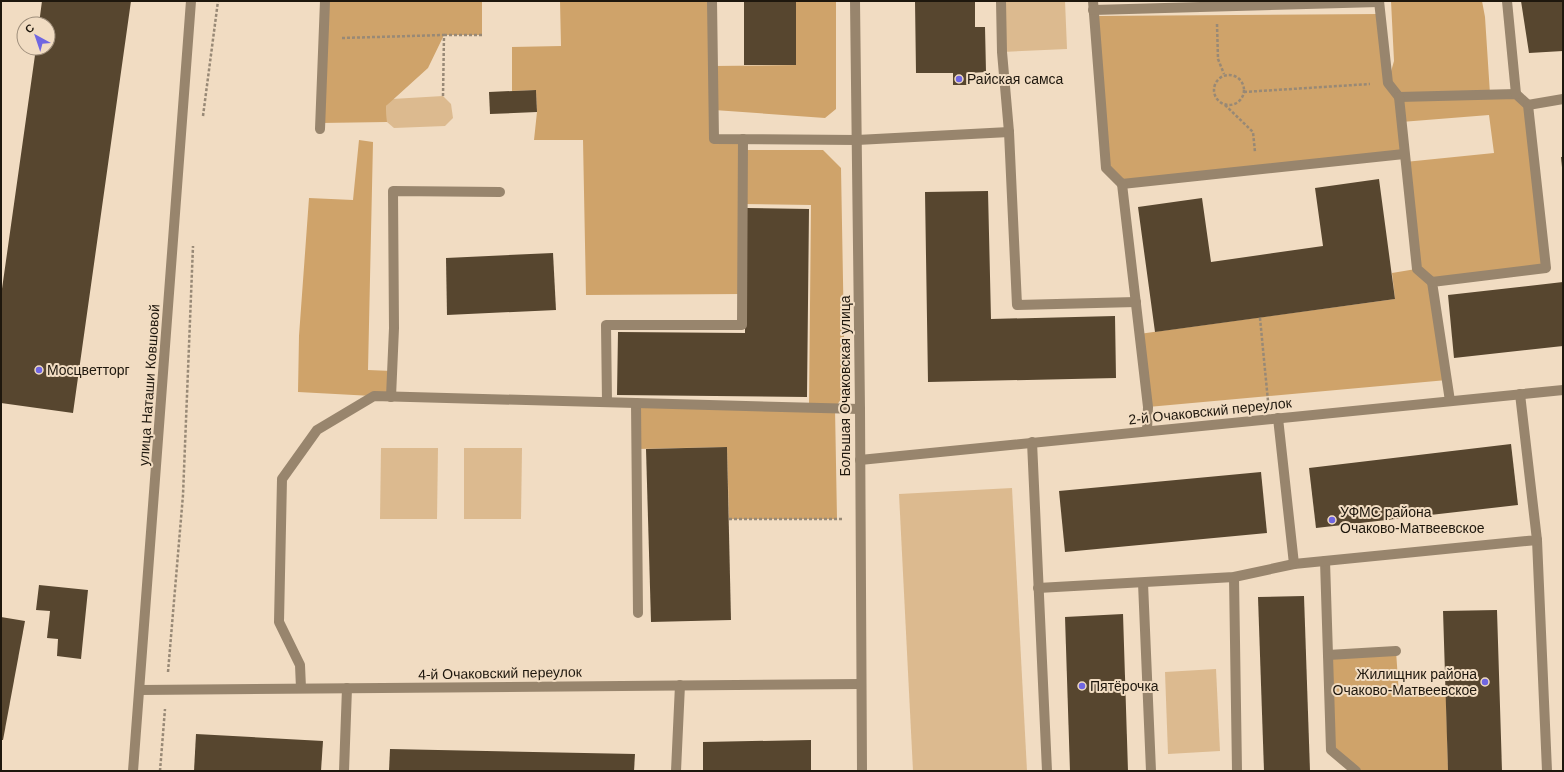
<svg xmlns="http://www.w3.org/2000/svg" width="1564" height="772" font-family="Helvetica,sans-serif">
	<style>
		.green { fill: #dcba8f }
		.forest { fill: #cfa36a }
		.building { fill: #57462f }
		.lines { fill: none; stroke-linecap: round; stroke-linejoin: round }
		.path { stroke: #988976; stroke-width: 2.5; stroke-dasharray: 3 2; stroke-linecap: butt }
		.service { stroke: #98856d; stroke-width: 10 }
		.minor { stroke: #98856d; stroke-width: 10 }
		.tertiary { stroke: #98856d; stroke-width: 10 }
		.poi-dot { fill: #7066e1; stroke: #f1dcc2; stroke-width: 1.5 }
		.labels { text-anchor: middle; stroke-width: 4; stroke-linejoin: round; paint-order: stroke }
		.poi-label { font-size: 14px; fill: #1e170d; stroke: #f1dcc2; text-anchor: start }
		.street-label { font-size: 14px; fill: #1e170d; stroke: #f1dcc2 }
	</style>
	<rect width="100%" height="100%" fill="#f1dcc2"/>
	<g class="green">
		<polygon points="1001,1 1065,1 1067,49 1002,52"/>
		<polygon points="443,96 451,104 453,118 445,126 394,128 387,122 386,106 392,99"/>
		<polygon points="381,448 438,448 437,519 380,519"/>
		<polygon points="464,448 522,448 521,519 464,519"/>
		<polygon points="1012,488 1027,771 913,771 899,494"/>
		<polygon points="1216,669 1220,751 1168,754 1165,672"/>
	</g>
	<g class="forest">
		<polygon points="325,1 482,1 482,35 444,35 428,68 386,106 387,122 320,123"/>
		<polygon points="560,1 712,1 713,66 796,65 796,1 836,1 836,109 825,118 714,110 714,139 743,139 744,150 823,150 841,168 845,393 835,408 837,519 729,519 727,447 637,449 636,403 809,407 811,205 743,204 742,294 586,295 583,140 534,140 537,112 536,90 512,91 512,47 561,46"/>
		<polygon points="1391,1 1482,1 1485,17 1490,94 1516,94 1528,105 1546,268 1432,282 1447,380 1148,407 1139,334 1395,299 1392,273 1416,269 1405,162 1494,153 1489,115 1401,122 1404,154 1122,184 1106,168 1094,16 1380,14 1388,82 1394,61"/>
		<polygon points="359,140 373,142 368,370 392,371 391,397 298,392 299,336 309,198 353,200"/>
		<polygon points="1396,651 1399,694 1446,692 1448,771 1356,771 1331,750 1328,655"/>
	</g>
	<g class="building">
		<polygon points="42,1 131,1 73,413 1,403 1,296 36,48 48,48 48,24 39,24"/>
		<rect x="744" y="1" width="52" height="64"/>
		<polygon points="915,1 975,1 975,27 985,27 986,72 970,73 971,85 953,85 953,73 916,73"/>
		<polygon points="1521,1 1563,1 1563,51 1529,53"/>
		<polygon points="536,90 537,112 490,114 489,92"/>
		<polygon points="1561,157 1563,157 1563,167 1562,167"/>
		<polygon points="1379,179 1395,299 1155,332 1138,207 1202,198 1211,262 1323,246 1315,188"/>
		<polygon points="988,191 991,319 1115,316 1116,378 928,382 925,192"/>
		<polygon points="746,208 809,209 807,397 617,395 618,332 745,333"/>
		<polygon points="553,253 556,310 447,315 446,258"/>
		<polygon points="1563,282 1563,346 1454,358 1448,295"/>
		<polygon points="1511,444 1518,505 1316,528 1309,468"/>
		<polygon points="727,447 731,620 651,622 646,449"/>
		<polygon points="1261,472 1267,533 1065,552 1059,491"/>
		<polygon points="39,585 88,590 81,659 57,656 58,639 47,638 50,611 36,610"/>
		<polygon points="1304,596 1310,771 1264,771 1258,597"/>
		<polygon points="1497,610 1502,771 1448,771 1443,611"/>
		<polygon points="1123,614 1128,771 1070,771 1065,617"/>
		<polygon points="1,617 25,621 3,740 1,740"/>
		<polygon points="196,734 323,741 321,771 194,771"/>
		<polygon points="811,740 811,771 703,771 703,742"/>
		<polygon points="390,749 635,754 634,771 389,771"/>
	</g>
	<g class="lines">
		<g class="path">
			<polyline points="1217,24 1218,59 1224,74"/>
			<polyline points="444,35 482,35"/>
			<polyline points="342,38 444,35 443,96"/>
			<circle cx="1229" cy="90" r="15"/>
			<polyline points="1244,92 1370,84"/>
			<polyline points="1225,105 1253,132 1255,152"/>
			<polyline points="203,116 218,1"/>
			<polyline points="1260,318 1268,401"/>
			<polyline points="729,519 843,519"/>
			<polyline points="168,672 183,495 193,246"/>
			<polyline points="160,771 165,709"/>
		</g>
		<g class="service">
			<polyline points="712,1 714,139 857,140 1009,132"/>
			<polyline points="1001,1 1002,52 1009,132 1017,305 1136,302"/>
			<polyline points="1093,1 1106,168 1122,184 1404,154"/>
			<polyline points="1379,1 1388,83 1399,97 1516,94 1528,105 1546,268 1432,282 1450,401"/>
			<polyline points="1507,1 1516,94"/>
			<polyline points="1093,10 1379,2"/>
			<polyline points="1399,97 1417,269 1432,282"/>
			<polyline points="1528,105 1563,99"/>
			<polyline points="320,129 325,1"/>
			<polyline points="1122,184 1148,407 1147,431"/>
			<polyline points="391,397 394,328 393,191 500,192"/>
			<polyline points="607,402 606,325 742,325 743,139"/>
			<polyline points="636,403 638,613"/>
			<polyline points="1032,442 1047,771"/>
			<polyline points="1537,540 1547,771"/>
			<polyline points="1325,561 1331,750 1356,771"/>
			<polyline points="1294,564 1537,540 1520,394"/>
			<polyline points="1234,577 1237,771"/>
			<polyline points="1143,583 1151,771"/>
			<polyline points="1038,588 1234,577 1294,564 1278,418"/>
			<polyline points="1328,655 1396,651"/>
			<polyline points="301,688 300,665 279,622 282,479 317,430 374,396 860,409"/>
			<polyline points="344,771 347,688"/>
			<polyline points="676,771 680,685"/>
		</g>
		<g class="minor">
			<polyline points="860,460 1563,390"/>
			<polyline points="140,690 861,684"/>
		</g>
		<g class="tertiary">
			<polyline points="855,1 860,409 862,771"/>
			<polyline points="133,771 191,1"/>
		</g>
	</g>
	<g class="poi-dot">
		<circle cx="959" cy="79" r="4"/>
		<circle cx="39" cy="370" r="4"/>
		<circle cx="1332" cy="520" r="4"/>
		<circle cx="1485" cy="682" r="4"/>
		<circle cx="1082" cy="686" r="4"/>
	</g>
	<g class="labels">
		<g class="poi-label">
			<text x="967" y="84">Райская самса</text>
			<text x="47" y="375">Мосцветторг</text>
			<text x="1340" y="517">УФМС района<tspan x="1340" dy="16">Очаково-Матвеевское</tspan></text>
			<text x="1477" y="679" text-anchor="end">Жилищник района<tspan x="1477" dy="16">Очаково-Матвеевское</tspan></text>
			<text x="1090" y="691">Пятёрочка</text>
		</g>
		<g class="street-label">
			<text transform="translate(149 385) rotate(-86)" y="5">улица Наташи Ковшовой</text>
			<text transform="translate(845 386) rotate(-90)" y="5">Большая Очаковская улица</text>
			<text transform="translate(1210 411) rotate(-6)" y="5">2-й Очаковский переулок</text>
			<text transform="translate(500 673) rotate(-1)" y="5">4-й Очаковский переулок</text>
		</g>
	</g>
	<rect width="1564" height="772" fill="none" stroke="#1e170d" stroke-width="4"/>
	<g transform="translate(36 36) rotate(320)"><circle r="19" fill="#f1dcc2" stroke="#9d8d7a"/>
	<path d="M0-3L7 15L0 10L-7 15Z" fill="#7066e1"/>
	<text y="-6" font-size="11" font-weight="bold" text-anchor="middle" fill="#1e170d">С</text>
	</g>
</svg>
